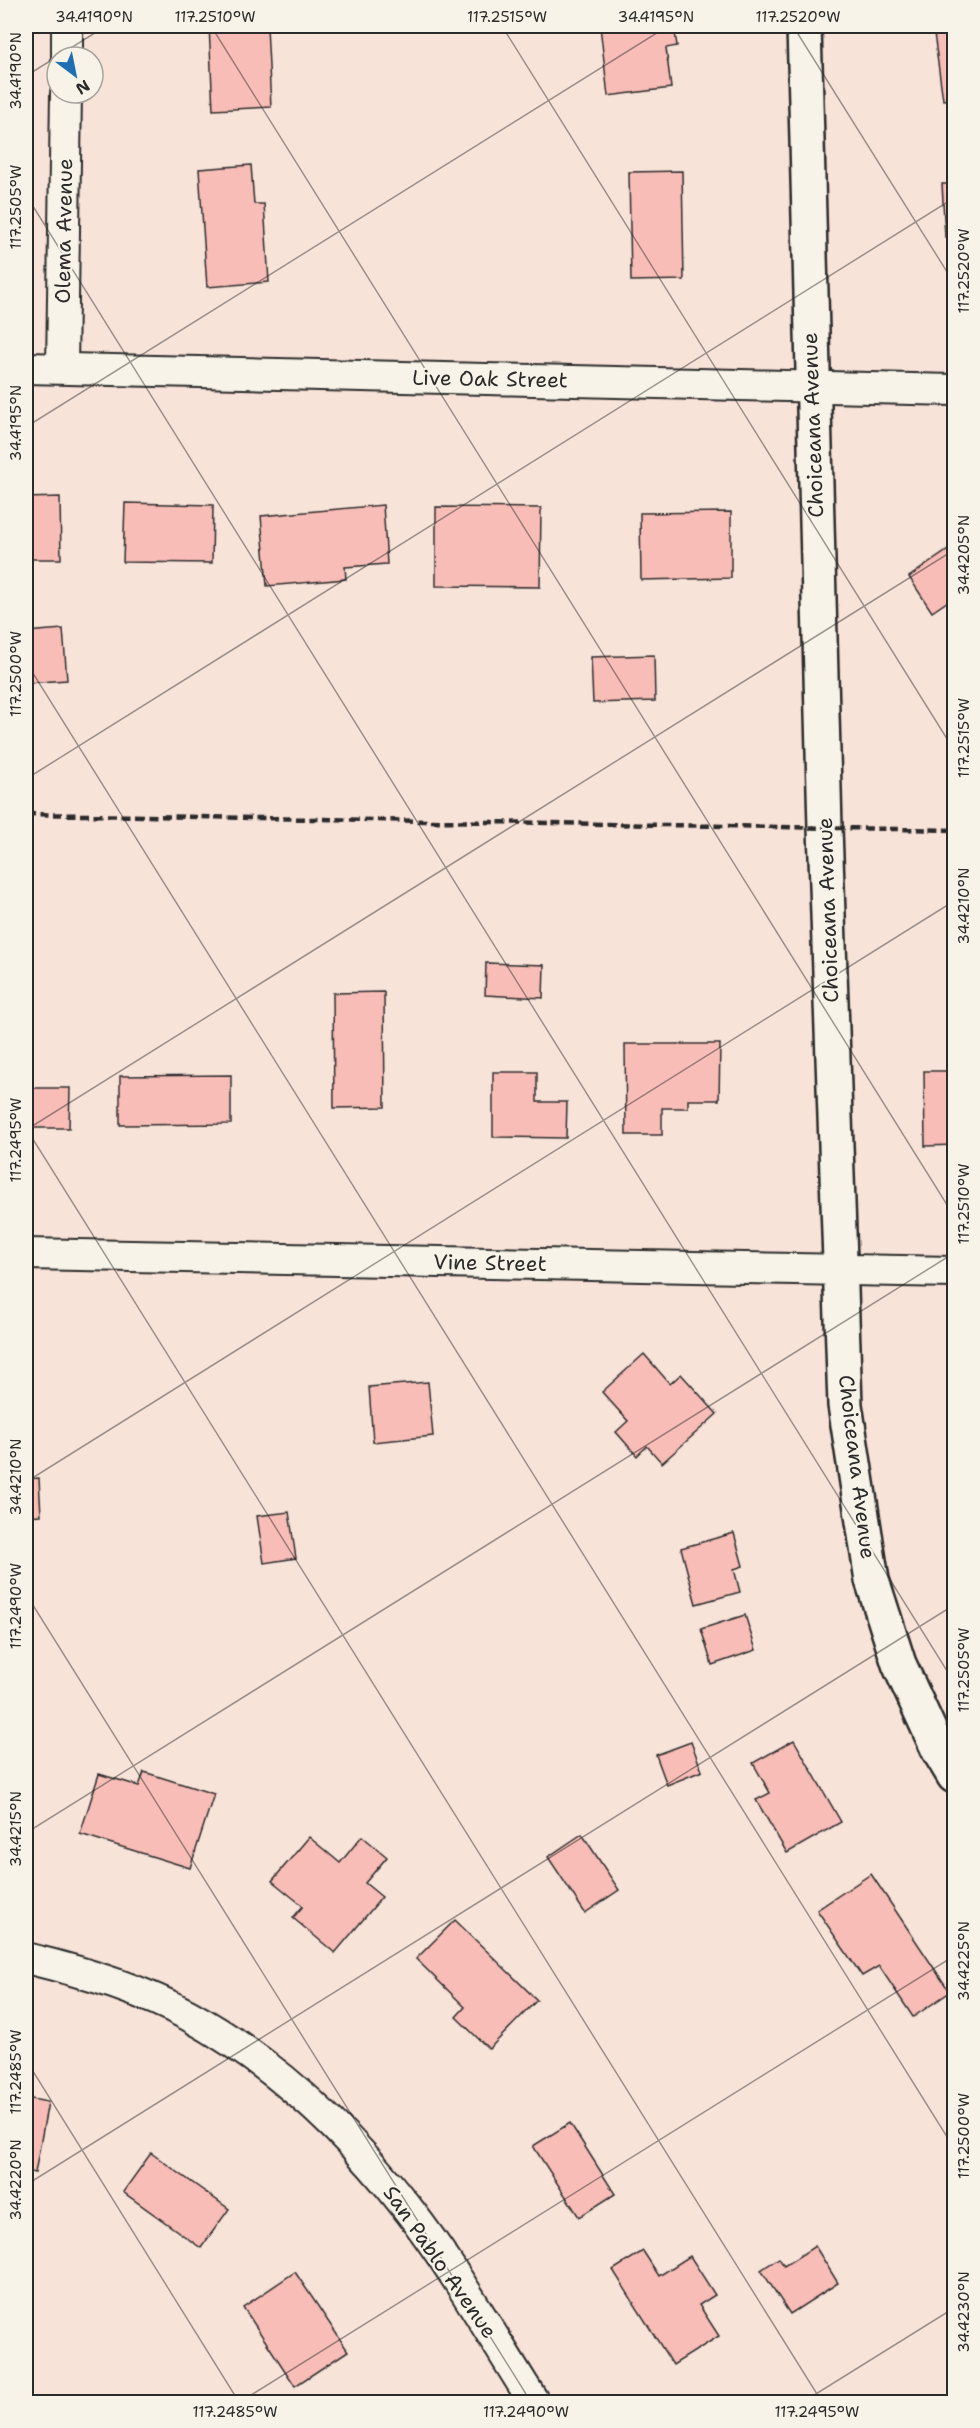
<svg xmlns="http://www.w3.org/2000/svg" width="980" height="2428" font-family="'Shantell Sans',sans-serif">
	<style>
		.building { fill: #f9bdb7; stroke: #2b2b2b; stroke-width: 1.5 }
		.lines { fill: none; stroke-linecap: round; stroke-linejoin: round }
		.minor-casing { stroke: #2b2b2b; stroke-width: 34 }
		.tertiary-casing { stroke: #2b2b2b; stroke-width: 38 }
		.minor { stroke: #f7f3e8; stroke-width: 30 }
		.tertiary { stroke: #f7f3e8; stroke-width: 33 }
		.rail { stroke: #2b2b2b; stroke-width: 4.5; stroke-dasharray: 9 4.5; stroke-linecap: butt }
		.ticks { fill: none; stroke: #2b2b2b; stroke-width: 1.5; stroke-opacity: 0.45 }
		.labels { text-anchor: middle; stroke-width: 4.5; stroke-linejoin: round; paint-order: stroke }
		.street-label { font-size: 21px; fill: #2b2b2b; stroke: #f7f3e8 }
		.neatline { fill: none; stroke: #2b2b2b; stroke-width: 2 }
		.ticks-label { font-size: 15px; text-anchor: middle; fill: #2b2b2b }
	</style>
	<rect width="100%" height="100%" fill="#f8e3d9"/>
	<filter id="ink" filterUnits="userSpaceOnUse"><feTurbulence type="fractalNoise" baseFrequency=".0167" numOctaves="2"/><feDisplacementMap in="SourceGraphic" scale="12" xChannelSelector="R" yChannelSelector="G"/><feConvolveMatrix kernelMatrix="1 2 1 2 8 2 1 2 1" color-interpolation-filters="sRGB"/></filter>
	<g filter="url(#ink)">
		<g class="building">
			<polygon points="209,26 267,26 271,107 213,110"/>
			<polygon points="600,26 674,26 677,46 666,48 671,88 608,96"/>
			<polygon points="933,26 954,26 954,99 943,100"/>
			<polygon points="251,165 254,204 264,204 269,282 207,287 199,169"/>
			<polygon points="682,171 684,280 631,281 629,172"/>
			<polygon points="942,184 954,184 954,237 945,237"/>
			<polygon points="60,497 61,559 26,559 26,498"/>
			<polygon points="125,503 213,505 212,563 123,562"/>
			<polygon points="383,505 387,564 345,567 346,579 267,586 261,516"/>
			<polygon points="436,507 541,508 540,587 436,586"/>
			<polygon points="731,512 731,578 641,580 640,513"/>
			<polygon points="954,546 954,597 932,612 909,577"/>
			<polygon points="63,629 67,680 26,683 26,632"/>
			<polygon points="654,655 655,701 593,703 591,657"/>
			<polygon points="486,963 544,965 543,998 485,995"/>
			<polygon points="384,992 385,1107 334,1108 333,993"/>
			<polygon points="625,1044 720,1044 719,1100 688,1100 688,1108 662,1108 662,1135 626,1135"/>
			<polygon points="924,1071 954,1071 954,1145 925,1146"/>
			<polygon points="493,1072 537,1072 537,1102 567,1102 566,1138 493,1137"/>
			<polygon points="231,1075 231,1124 120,1125 120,1076"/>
			<polygon points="26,1088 70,1088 69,1128 26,1128"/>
			<polygon points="644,1354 670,1384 681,1374 717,1414 662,1463 647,1446 637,1456 616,1432 628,1421 602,1392"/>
			<polygon points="428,1382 433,1436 373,1442 369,1387"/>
			<polygon points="39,1478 41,1515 26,1516 26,1479"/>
			<polygon points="289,1512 296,1558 264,1563 257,1516"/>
			<polygon points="734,1533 743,1566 734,1569 740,1592 696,1604 681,1548"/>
			<polygon points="745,1615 756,1650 712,1665 701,1629"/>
			<polygon points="794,1740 841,1822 787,1853 756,1800 770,1793 753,1763"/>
			<polygon points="691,1742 702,1771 667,1785 656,1755"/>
			<polygon points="144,1772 214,1794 190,1868 80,1834 99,1774 139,1786"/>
			<polygon points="582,1834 619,1890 585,1913 548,1857"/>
			<polygon points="362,1836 387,1857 365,1883 382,1897 335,1953 293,1918 303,1906 272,1881 309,1837 340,1863"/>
			<polygon points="871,1874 950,1992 913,2017 879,1966 862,1976 817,1910"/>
			<polygon points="455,1920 537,2000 489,2049 456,2017 465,2007 416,1959"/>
			<polygon points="26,2098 48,2102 35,2173 26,2171"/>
			<polygon points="570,2123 615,2194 579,2217 533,2146"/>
			<polygon points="151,2153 229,2209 201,2248 123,2192"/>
			<polygon points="815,2246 838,2283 790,2314 761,2270 779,2258 784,2266"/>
			<polygon points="643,2251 659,2276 690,2256 715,2295 699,2305 719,2336 673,2365 613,2270"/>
			<polygon points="295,2272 348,2351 295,2386 243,2307"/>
		</g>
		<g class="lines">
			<defs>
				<g id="minor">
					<polyline points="67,57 67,26"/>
					<polyline points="26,368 954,390"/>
					<polyline points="62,368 66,93"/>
					<polyline points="26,1254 954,1272"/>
					<path d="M26 1958C80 1971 138 1988 188 2015 275 2063 347 2131 408 2209 455 2269 493 2338 534 2402"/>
				</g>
				<polyline id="tertiary" points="804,26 825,828 845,1405 872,1580 899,1664 939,1751 954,1776"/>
			</defs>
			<use href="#minor" class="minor-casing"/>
			<use href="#tertiary" class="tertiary-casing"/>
			<use href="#minor" class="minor"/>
			<use href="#tertiary" class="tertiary"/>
			<polyline class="rail" points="26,814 954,830"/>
		</g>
	</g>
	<path class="ticks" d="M211 26 954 1216M502 26 954 750M793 26 954 283M26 76 106 26M26 195 954 1682M26 427 668 26M26 662 954 2148M26 779 954 198M26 1128 822 2402M26 1130 954 550M26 1482 954 901M26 1594 531 2402M26 1833 954 1253M26 2060 239 2402M26 2185 954 1605M240 2402 954 1956M803 2402 954 2308"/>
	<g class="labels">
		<g class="street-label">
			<text transform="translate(64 231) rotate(-89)" y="7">Olema Avenue</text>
			<text transform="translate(490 379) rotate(1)" y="7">Live Oak Street</text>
			<text transform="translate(813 425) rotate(-92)" y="7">Choiceana Avenue</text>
			<text transform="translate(828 910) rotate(-92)" y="7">Choiceana Avenue</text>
			<text transform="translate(490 1263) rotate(1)" y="7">Vine Street</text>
			<text transform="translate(857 1467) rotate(83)" y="7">Choiceana Avenue</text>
			<text transform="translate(440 2262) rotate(55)" y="7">San Pablo Avenue</text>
		</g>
	</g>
	<rect width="980" height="2428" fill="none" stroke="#f7f3e8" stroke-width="66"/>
	<g transform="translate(75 75) rotate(148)"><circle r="28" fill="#f7f3e8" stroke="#a5a39c" stroke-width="1.5"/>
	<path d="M0-4.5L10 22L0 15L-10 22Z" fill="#1f6fb2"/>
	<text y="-9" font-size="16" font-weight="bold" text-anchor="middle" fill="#2b2b2b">N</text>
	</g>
	<rect x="33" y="33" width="914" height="2362" class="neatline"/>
	<g class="ticks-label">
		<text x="94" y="22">34.4190°N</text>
		<text x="215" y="22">117.2510°W</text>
		<text x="507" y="22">117.2515°W</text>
		<text x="656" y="22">34.4195°N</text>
		<text x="798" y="22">117.2520°W</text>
		<text transform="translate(16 71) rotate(-90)" y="5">34.4190°N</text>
		<text transform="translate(16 207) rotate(-90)" y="5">117.2505°W</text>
		<text transform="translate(964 271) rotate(-90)" y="5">117.2520°W</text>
		<text transform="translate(16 423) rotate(-90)" y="5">34.4195°N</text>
		<text transform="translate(964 555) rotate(-90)" y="5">34.4205°N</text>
		<text transform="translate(16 674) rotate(-90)" y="5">117.2500°W</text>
		<text transform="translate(964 738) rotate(-90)" y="5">117.2515°W</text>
		<text transform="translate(964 906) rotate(-90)" y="5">34.4210°N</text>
		<text transform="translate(16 1140) rotate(-90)" y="5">117.2495°W</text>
		<text transform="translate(964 1204) rotate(-90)" y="5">117.2510°W</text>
		<text transform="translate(16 1477) rotate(-90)" y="5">34.4210°N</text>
		<text transform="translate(16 1606) rotate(-90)" y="5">117.2490°W</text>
		<text transform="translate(964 1670) rotate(-90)" y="5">117.2505°W</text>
		<text transform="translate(16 1829) rotate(-90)" y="5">34.4215°N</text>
		<text transform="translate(964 1961) rotate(-90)" y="5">34.4225°N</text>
		<text transform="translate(16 2072) rotate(-90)" y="5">117.2485°W</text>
		<text transform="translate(964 2136) rotate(-90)" y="5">117.2500°W</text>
		<text transform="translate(16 2180) rotate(-90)" y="5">34.4220°N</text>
		<text transform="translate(964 2312) rotate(-90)" y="5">34.4230°N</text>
		<text x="235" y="2417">117.2485°W</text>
		<text x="526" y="2417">117.2490°W</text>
		<text x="817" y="2417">117.2495°W</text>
	</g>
</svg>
